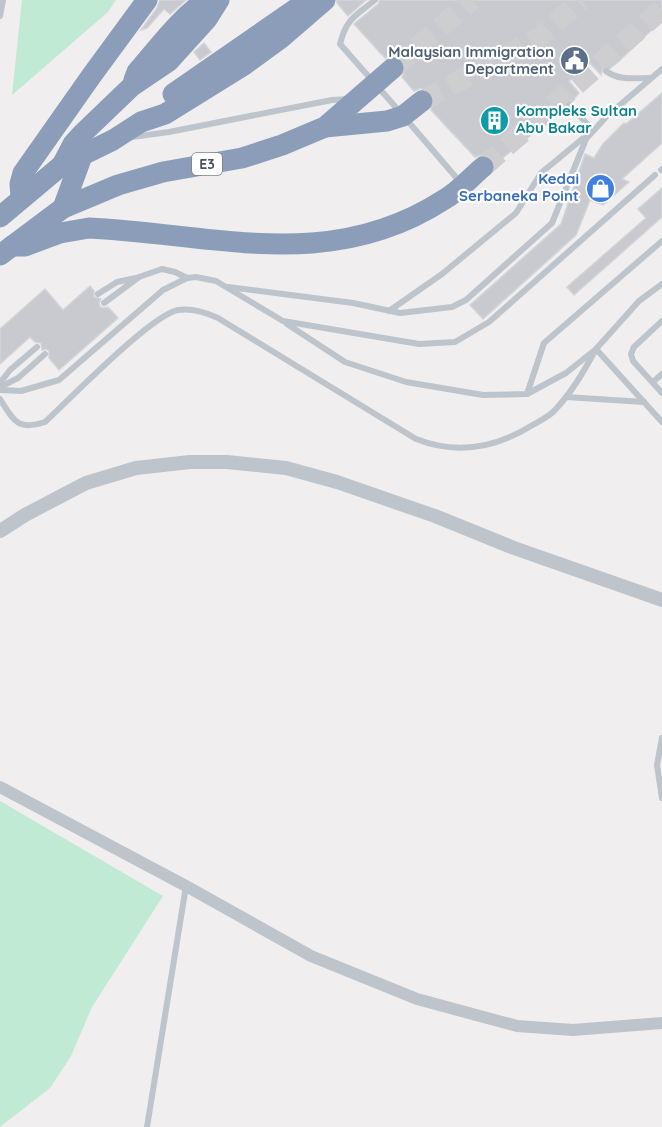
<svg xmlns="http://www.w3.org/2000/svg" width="662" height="1127" font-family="Quicksand,sans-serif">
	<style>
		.green { fill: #c1ead4 }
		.building { fill: #c9cad0; stroke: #d3d4d9; stroke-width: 1.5 }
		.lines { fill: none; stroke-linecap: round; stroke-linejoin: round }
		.motorway-tunnel { stroke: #ceced0; stroke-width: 21; stroke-dasharray: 21 10; stroke-linecap: butt }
		.service { stroke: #bec4cc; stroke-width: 6 }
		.minor { stroke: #bec4cc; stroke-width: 12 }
		.tertiary { stroke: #bec4cc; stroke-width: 14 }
		.motorway { stroke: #8b9db8; stroke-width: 21 }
		.labels { text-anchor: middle; stroke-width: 4.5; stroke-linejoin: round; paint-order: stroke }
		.shield { fill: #fff; stroke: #7f848b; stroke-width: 1.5 }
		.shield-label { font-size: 14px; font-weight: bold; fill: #485059 }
		.service-label { font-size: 15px; font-weight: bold; fill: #4e5e75; stroke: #fff; text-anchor: end }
		.culture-label { font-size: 15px; font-weight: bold; fill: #0d838f; stroke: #fff; text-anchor: start }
		.shop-label { font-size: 15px; font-weight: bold; fill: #366cbe; stroke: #fff; text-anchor: end }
	</style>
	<rect width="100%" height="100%" fill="#f0eeee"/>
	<g class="green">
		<polygon points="22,0 116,0 108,12 12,95"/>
		<polygon points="0,801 163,896 92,1007 71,1056 50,1088 0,1127"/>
	</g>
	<g class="building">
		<polygon points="160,0 186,0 170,14 164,9 147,28 141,30 157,8"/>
		<polygon points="337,0 366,0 348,16 337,3"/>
		<polygon points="380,0 662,0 662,20 619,61 610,68 603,67 601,75 590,63 569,81 579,93 572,101 566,101 564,104 565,108 495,164 492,158 487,155 480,155 475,157 431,110 435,100 432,93 421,88 414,91 402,77 406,66 402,59 391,55 385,58 354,24 378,4"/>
		<polygon points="204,43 211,52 200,60 194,52"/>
		<polygon points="662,93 662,143 622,179 629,182 603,205 590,200 576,235 483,319 470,305 561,224 585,154 594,158 603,144 624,123 626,124"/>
		<polygon points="662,188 662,217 574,295 567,287 646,218 638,209"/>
		<polygon points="90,286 94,291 94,297 101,299 99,303 100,307 104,308 108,307 118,318 59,370 49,358 49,351 46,349 42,350 41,343 35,342 30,337 0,364 0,329 45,289 63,310"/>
	</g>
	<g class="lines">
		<g class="motorway-tunnel">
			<polyline points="393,68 472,0"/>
			<polyline points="422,101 539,38 581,0"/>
			<polyline points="483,167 662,9"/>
		</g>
		<g class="service">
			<path d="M375 0C355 16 346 19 340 44L400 112"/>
			<polyline points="0,16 3,0"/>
			<path d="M606 71C619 81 635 78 651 78"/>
			<polyline points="613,111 662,69"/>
			<polyline points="406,119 460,182"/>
			<polyline points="132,137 169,132 332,100 349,99"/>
			<polyline points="661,170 662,169"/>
			<polyline points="228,287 353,303 400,313 452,307 466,300 552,223 586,139 607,116"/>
			<polyline points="98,294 117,282 136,278"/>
			<polyline points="104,303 139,277 162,269 175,272 187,278 196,277 216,281 283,321 419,344 455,342 489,322 655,175"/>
			<polyline points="389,311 442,274 516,213 541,173 593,130 569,105"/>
			<polyline points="662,321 634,347 631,354 633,361 662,393"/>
			<polyline points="287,324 345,362 406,382 483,395 527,394 566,373 596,349 639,301 662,284"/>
			<polyline points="653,382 662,374"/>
			<polyline points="0,383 10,370 37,347"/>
			<polyline points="0,387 18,378 45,354"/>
			<polyline points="0,390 21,391 59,380 163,290 187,278"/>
			<polyline points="527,394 544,343 662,241"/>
			<polyline points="566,397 644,402"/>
			<path d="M0 399C14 421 17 431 45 422 69 400 151 315 178 310 192 308 205 312 218 318L416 439C457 455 495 448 531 426 539 421 549 417 555 410 572 392 584 371 596 349L662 422"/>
			<polyline points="662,738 657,765 662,798"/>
			<polyline points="147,1127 186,886"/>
		</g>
		<polyline class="minor" points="0,787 186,886 311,956 417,999 517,1026 573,1030 662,1023"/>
		<polyline class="tertiary" points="0,531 25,515 86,483 136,468 190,462 227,462 286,468 337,482 435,516 514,548 662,600"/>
		<g class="motorway">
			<path d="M134 80 137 72C157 49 182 15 207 0"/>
			<polyline points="173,94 300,6"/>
			<polyline points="325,127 387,121 403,116 422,101"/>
			<polyline points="62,165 73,144 82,134 132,86 169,61 207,19 219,0"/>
			<polyline points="21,197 20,184 23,173 92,75 147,0"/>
			<polyline points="63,208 82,156"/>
			<polyline points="0,217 62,165 113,140 141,122 165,114 244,65 281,38 325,0"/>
			<path d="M12 246H25L60 233 89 228C215 234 330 274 445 199 459 191 471 177 483 167"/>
			<polyline points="0,255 63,208 118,185 163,172 242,158 282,145 325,127 393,68"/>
		</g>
	</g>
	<defs>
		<symbol id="civic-disc" viewBox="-11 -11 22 22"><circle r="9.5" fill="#5c6f8a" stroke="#fff"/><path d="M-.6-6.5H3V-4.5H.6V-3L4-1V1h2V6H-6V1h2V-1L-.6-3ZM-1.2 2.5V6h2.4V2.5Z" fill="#fff"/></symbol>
		<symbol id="building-disc" viewBox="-11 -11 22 22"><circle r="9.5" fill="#0f9aa8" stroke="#fff"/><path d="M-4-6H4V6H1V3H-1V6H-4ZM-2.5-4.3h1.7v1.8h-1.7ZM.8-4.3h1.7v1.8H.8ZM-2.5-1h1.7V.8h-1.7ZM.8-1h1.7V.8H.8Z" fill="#fff"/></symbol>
		<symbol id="shop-disc" viewBox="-11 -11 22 22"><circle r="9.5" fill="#3f7fe0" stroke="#fff"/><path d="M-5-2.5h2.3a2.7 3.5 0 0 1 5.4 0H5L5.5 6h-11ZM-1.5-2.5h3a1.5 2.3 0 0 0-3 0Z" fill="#fff"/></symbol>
	</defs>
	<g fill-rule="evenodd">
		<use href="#civic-disc" x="558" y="44" width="33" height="33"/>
		<use href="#building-disc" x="478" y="104" width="33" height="33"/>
		<use href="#shop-disc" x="584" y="172" width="33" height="33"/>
	</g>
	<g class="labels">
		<rect class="shield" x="192" y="153" width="30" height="22" rx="4.5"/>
		<g class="shield-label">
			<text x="207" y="169">E3</text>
		</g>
		<g class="service-label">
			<text x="554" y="57">Malaysian Immigration<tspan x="554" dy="17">Department</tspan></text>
		</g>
		<g class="culture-label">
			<text x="516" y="116">Kompleks Sultan<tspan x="516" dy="17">Abu Bakar</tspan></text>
		</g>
		<g class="shop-label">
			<text x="579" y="184">Kedai<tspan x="579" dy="17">Serbaneka Point</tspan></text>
		</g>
	</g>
</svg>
